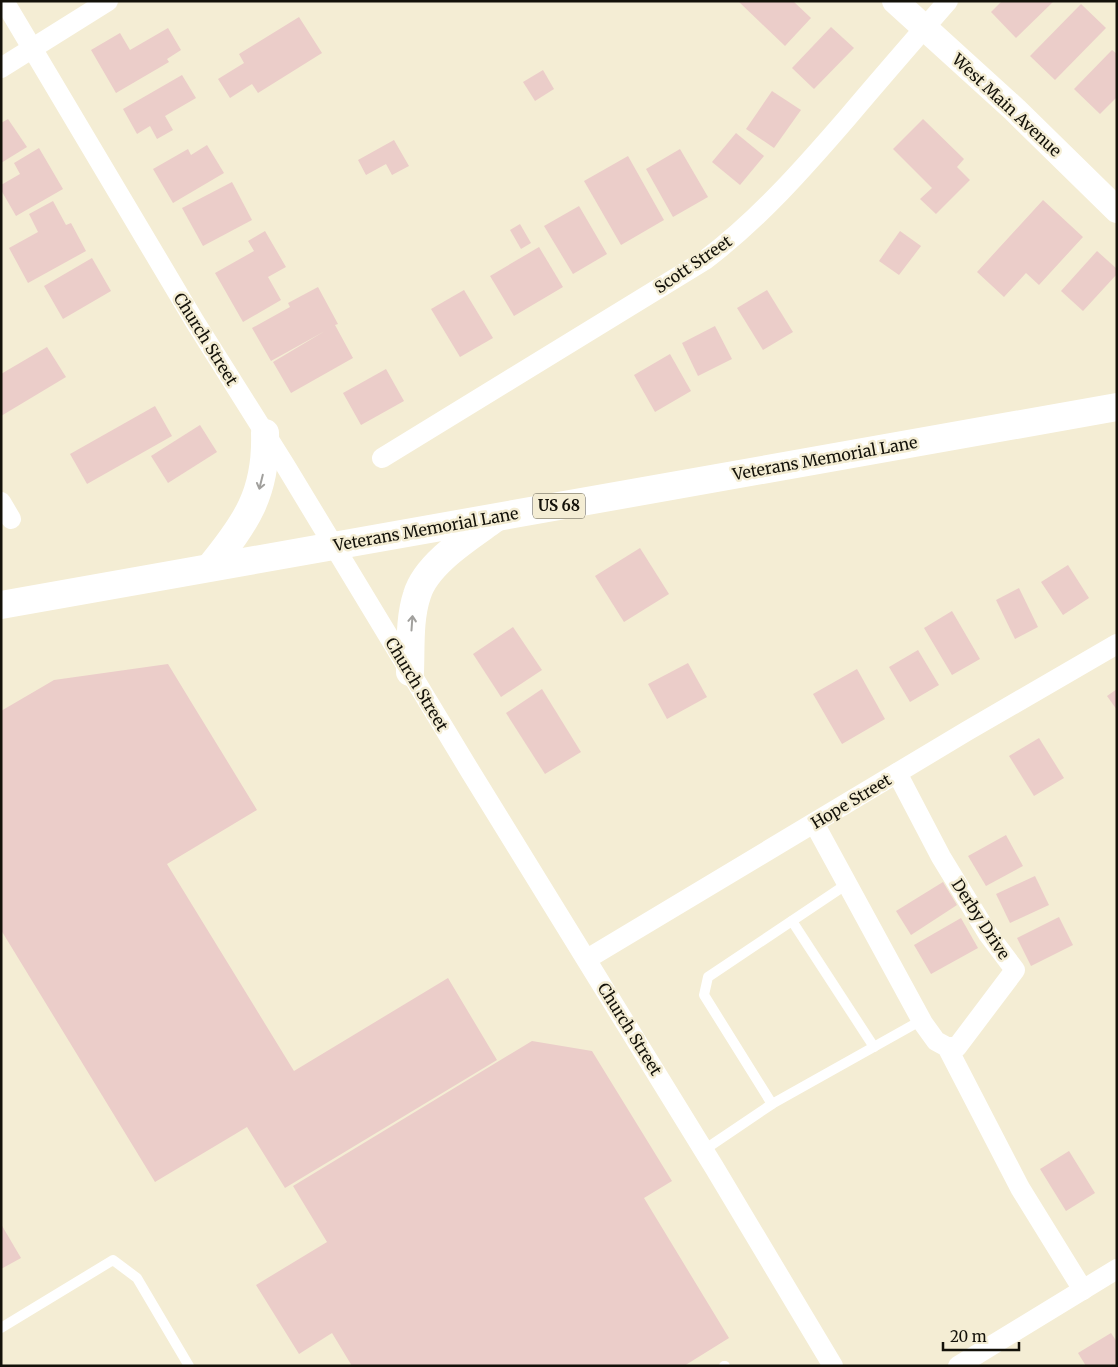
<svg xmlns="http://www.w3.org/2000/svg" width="1118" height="1367" font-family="Merriweather,serif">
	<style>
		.building { fill: #ebcdc9 }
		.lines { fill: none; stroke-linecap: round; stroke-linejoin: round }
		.service { stroke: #fff; stroke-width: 10 }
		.minor { stroke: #fff; stroke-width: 20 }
		.tertiary { stroke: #fff; stroke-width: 26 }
		.primary { stroke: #fff; stroke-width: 28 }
		.oneway { stroke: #a1a09d }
		.labels { text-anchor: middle; stroke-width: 5; stroke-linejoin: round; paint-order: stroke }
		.shield { fill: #f4edd4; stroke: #565346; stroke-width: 1 }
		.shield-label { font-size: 15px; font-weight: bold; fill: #131109 }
		.street-label { font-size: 16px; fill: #131109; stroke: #f4edd4 }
	</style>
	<rect width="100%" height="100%" fill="#f4edd4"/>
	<g class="building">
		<polygon points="738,1 793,1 811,18 785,46"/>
		<polygon points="1002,1 1054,1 1016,38 991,12"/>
		<polygon points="1081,4 1106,28 1055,80 1030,56"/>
		<polygon points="299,17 322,53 258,93 252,84 230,98 218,79 244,63 239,54"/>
		<polygon points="831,27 854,48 814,89 792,68"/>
		<polygon points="168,28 181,50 167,59 169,62 116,93 91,50 120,33 130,50"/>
		<polygon points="1112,50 1117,54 1117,97 1100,114 1074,89"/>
		<polygon points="543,70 554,89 535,101 523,82"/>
		<polygon points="182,75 196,98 165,116 173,130 157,139 150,126 137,134 123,109"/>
		<polygon points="772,91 801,110 774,148 746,129"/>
		<polygon points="8,119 27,147 1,163 1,123"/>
		<polygon points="923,119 964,159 957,167 970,180 936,214 920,199 932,188 893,149"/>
		<polygon points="736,133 764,156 740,185 712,162"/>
		<polygon points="394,140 409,166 392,175 386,164 366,175 358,160"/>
		<polygon points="207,145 224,173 173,203 153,169 188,149 191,155"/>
		<polygon points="39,148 63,189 16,216 1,190 1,185 20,174 14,163"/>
		<polygon points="680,149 708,197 673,217 646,169"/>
		<polygon points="628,156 664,220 621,245 584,181"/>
		<polygon points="232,182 252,220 203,246 182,208"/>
		<polygon points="1043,200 1083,237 1039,285 1026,273 1004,297 977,272"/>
		<polygon points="53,201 66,225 71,223 86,251 28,283 9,248 38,232 29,214"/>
		<polygon points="579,206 607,254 573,274 544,226"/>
		<polygon points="520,224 531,243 521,249 510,230"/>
		<polygon points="265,231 286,267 268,277 281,300 243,322 215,273 254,251 248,241"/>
		<polygon points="900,231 921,246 899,275 879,261"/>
		<polygon points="539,247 563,287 514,316 490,276"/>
		<polygon points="1097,251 1117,269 1117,274 1083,311 1061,291"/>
		<polygon points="92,258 111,291 63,319 44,286"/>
		<polygon points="318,287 338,324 335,325 353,358 291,393 273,362 325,331 271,361 252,328 290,307 288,303"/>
		<polygon points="464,290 493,338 460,357 431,309"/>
		<polygon points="767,290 793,332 763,350 737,308"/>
		<polygon points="715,326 732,359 698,376 682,343"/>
		<polygon points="47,347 66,377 1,416 1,374"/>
		<polygon points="670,354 691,391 655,412 634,375"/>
		<polygon points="386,369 404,401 361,425 343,393"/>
		<polygon points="155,406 172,436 87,484 70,454"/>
		<polygon points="200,425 217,452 168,483 151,456"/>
		<polygon points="640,548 669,594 624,622 595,576"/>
		<polygon points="1068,565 1089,598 1063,615 1041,582"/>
		<polygon points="1019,588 1038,627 1015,639 996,600"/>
		<polygon points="952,611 980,659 952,675 924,628"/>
		<polygon points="513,627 542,670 501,697 473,654"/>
		<polygon points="918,650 939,685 910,702 889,667"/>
		<polygon points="688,663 707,697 667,719 648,684"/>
		<polygon points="168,664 257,810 167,864 294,1071 448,978 497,1060 285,1188 247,1127 155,1182 1,930 1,711 54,680"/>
		<polygon points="857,669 885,719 842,744 813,694"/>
		<polygon points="542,689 581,752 545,774 506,713"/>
		<polygon points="1117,689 1117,710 1107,696"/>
		<polygon points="1039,738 1064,778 1034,796 1009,756"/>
		<polygon points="1006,835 1023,866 986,886 968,856"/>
		<polygon points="1035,876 1049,905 1010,923 996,894"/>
		<polygon points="943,882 957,905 911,935 896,911"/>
		<polygon points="1059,917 1073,945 1031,966 1017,938"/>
		<polygon points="961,918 978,948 931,974 914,945"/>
		<polygon points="532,1041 592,1051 672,1181 644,1198 729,1338 684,1366 352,1366 332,1333 299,1354 256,1285 327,1242 293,1186"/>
		<polygon points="1069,1151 1095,1193 1066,1211 1040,1169"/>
		<polygon points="1,1224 21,1258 1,1269"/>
		<polygon points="1111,1333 1117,1342 1117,1366 1086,1366 1078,1353"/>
	</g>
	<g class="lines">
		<g class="service">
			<polyline points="792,921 874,1047"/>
			<polyline points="772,1104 922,1020"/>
			<polyline points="704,1150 772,1104 704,995 708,977 847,884"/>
			<polyline points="1,1328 113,1260 137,1278 189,1366"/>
			<polyline points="724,1366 725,1366"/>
		</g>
		<g class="minor">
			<polyline points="4,1 195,322 285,465 470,771 714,1167 833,1366"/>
			<polyline points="1,68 108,1"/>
			<path d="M382 458 705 260C759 219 804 168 848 117 881 78 914 40 948 1"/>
			<polyline points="1,502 11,519"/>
			<polyline points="897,773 941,857 988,934 1015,970 957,1047 947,1047"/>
			<polyline points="814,823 923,1023 936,1041 947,1047 1020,1188 1083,1290"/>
			<polyline points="587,959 967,731 1117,644"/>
			<polyline points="958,1366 1117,1269"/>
		</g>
		<polyline class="tertiary" points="895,1 1015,110 1117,210"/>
		<g class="primary">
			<path d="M210 567C246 523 267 493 265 433"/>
			<polyline points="1,605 1117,407"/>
			<path d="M410 672C411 647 409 619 417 595 426 564 468 538 493 520"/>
		</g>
	</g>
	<defs><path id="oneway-shaft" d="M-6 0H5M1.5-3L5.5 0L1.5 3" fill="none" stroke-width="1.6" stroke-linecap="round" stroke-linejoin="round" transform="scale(1.25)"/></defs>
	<g class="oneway">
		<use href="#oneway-shaft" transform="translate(261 482) rotate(104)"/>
		<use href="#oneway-shaft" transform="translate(412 623) rotate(-86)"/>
	</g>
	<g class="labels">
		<rect class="shield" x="533" y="493.5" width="52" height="25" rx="4"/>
		<g class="shield-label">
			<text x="559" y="511">US 68</text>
		</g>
		<g class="street-label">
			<text transform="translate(1007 105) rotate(43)" y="6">West Main Avenue</text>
			<text transform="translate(693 264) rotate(-34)" y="6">Scott Street</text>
			<text transform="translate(206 339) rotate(58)" y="6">Church Street</text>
			<text transform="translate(825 458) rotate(-10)" y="6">Veterans Memorial Lane</text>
			<text transform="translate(426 529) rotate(-10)" y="6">Veterans Memorial Lane</text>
			<text transform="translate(417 684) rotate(59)" y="6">Church Street</text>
			<text transform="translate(851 801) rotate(-31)" y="6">Hope Street</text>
			<text transform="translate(981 919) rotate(57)" y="6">Derby Drive</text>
			<text transform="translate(630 1029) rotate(58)" y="6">Church Street</text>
		</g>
	</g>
	<rect width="1118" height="1367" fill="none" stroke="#131109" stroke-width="5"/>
	<path d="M943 1342v8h76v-8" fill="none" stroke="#131109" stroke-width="2.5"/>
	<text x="950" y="1342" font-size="15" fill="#131109" stroke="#f4edd4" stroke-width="4" paint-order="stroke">20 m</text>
</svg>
